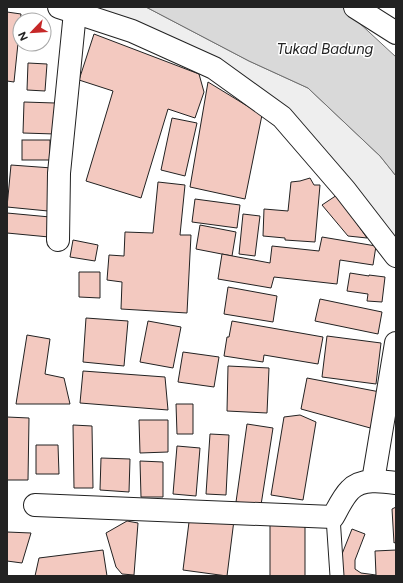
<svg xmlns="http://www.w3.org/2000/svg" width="403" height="583" font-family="Figtree,sans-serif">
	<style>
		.green { fill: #eee; stroke: #6f6f6f }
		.water { fill: #d9d9d9; stroke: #6f6f6f }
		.building { fill: #f3c9c0; stroke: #222 }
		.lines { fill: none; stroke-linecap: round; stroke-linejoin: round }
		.service-casing { stroke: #222; stroke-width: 15 }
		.minor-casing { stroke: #222; stroke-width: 24 }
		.service { stroke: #fff; stroke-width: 13 }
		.minor { stroke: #fff; stroke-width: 22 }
		.labels { text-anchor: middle; stroke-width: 3; stroke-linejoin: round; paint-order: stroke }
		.water-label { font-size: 15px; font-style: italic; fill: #222; stroke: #fff }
	</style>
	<rect width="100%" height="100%" fill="#fff"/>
	<polygon class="green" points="78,7 146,7 249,61 308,88 380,156 396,176 396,246 274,105"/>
	<polygon class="water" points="146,7 342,7 396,57 396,176 380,156 308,88 249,61"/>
	<g class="building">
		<polygon points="7,12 21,14 14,82 7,81"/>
		<polygon points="94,34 199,74 204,92 195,118 168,109 141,198 86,181 113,91 79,80"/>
		<polygon points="28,63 47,64 45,91 27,90"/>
		<polygon points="208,82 262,115 245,199 190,187"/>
		<polygon points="24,102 55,103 55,134 23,133"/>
		<polygon points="172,118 197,123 185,176 161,170"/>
		<rect x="22" y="140" width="28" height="20"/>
		<polygon points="11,165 52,168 48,211 7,207"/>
		<polygon points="310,178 314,185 320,185 315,242 285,240 285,238 263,236 264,209 288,211 291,182 300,181"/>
		<polygon points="158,182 185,185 180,235 191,235 187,313 121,309 122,282 107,280 109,255 124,256 125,232 153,233"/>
		<polygon points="337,195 367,238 348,236 322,205"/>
		<polygon points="195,199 240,205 237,228 192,222"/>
		<polygon points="7,213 50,217 49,237 7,233"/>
		<polygon points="243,214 260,216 255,256 239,254"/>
		<polygon points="200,225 236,232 232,256 196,249"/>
		<polygon points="322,237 376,246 373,265 340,260 337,284 274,277 271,288 218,279 222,254 270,263 272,246 319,251"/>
		<polygon points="73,240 98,245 95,261 70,257"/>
		<polygon points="79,272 100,272 100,298 79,297"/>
		<polygon points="350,273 369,276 369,275 385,277 382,302 367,301 368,294 347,291"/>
		<polygon points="228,287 277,296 273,322 224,314"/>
		<polygon points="320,299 382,312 378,334 315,321"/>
		<polygon points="86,318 128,321 124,366 83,362"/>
		<polygon points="148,321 181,327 173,368 140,362"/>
		<polygon points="232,321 323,337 318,364 264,355 263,362 224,356 227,337 229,337"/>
		<polygon points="27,335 50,339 45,374 64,378 70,404 16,404"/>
		<polygon points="327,336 381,343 376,384 322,377"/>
		<polygon points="183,352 219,357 214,387 178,382"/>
		<polygon points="228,366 269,368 267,413 227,411"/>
		<polygon points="83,371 165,377 168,410 80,403"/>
		<polygon points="307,378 380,392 374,429 301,409"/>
		<polygon points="176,404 193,404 193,434 177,434"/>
		<polygon points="300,415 316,422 303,500 271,495 284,417"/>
		<polygon points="7,417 29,418 28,480 7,480"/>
		<polygon points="139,420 168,420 168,452 140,453"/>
		<polygon points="247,424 273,428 261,505 236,502"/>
		<polygon points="73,425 92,426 93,488 74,488"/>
		<polygon points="210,434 229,435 226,495 206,494"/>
		<polygon points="36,445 58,445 59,474 36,474"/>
		<polygon points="177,446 200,448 196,496 173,494"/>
		<polygon points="101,458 130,459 129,492 100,490"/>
		<polygon points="140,461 163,462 163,497 141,497"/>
		<polygon points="396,507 396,542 394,543 392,509"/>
		<polygon points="190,514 234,520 227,576 183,570"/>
		<rect x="270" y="519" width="35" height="57"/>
		<polygon points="127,521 138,523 134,575 122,574 116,567 106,533"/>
		<polygon points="352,529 365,534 355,560 355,569 361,573 376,575 375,551 396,550 396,576 339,576 342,554"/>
		<polygon points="7,532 31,533 22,563 7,561"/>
		<polygon points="103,550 107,576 35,576 39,558"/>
	</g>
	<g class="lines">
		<defs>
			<polyline id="service" points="333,517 337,576"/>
			<g id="minor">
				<polyline points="59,7 132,31 214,68 282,117 345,190 396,256"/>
				<polyline points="355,7 396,33"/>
				<polyline points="58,240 59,173 75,12"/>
				<polyline points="373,481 396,343"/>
				<path d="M35 505 333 517C338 508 343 497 350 490 361 478 382 481 396 483"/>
			</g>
		</defs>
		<use href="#service" class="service-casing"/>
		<use href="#minor" class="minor-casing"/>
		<use href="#service" class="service"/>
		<use href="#minor" class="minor"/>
	</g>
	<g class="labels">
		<g class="water-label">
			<text x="325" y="54">Tukad Badung</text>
		</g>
	</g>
	<rect width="403" height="583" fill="none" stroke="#222222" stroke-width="16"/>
	<g transform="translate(32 32) rotate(245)"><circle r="19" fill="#ffffff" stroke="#a7a7a7"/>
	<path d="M0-3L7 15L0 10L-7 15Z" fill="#c62828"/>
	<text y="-6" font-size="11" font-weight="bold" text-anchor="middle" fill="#222222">N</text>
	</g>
</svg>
